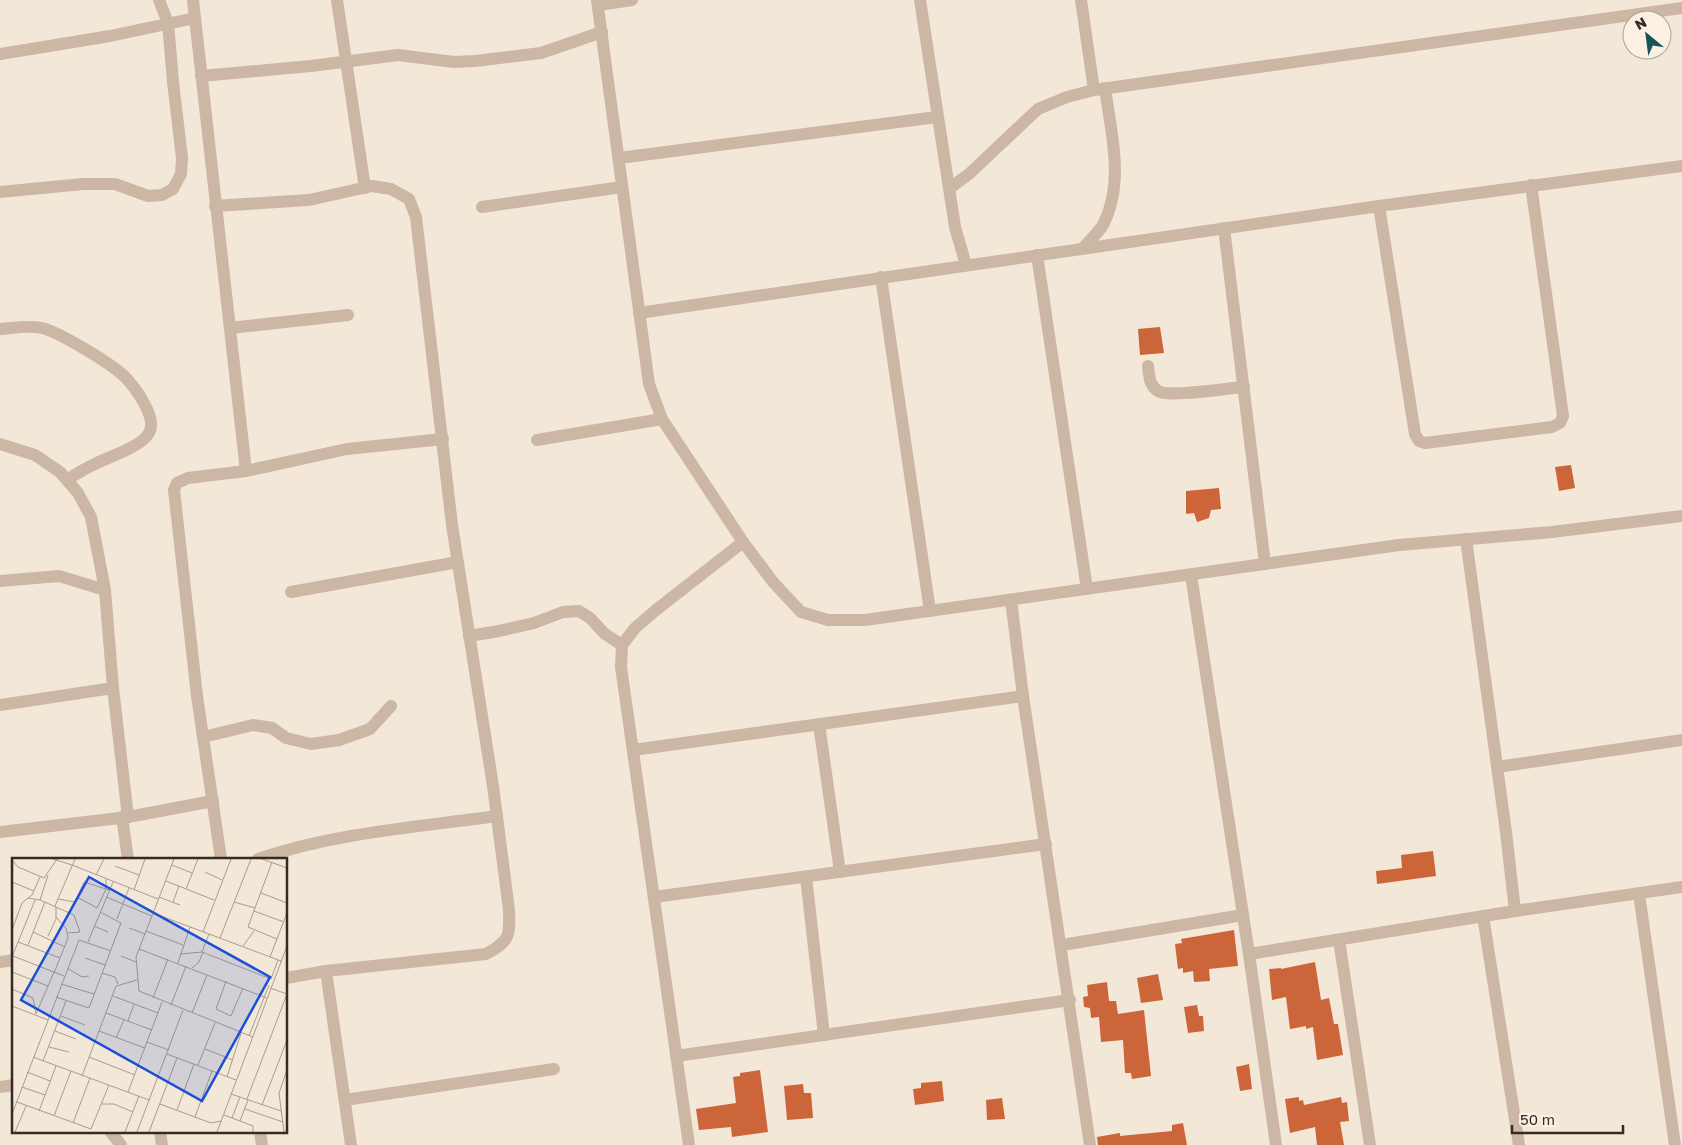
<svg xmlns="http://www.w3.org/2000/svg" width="1682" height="1145" font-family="'Golos Text',sans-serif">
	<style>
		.building { fill: #cd653a }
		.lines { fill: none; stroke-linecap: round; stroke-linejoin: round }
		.minor { stroke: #cbb7a3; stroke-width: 12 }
		.inset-road { fill: none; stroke: #a79c90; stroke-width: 1 }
		.view { fill: #1d4ed8; fill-opacity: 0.15; stroke: #1d4ed8; stroke-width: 2.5 }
		.inset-edge { fill: none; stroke: #352b25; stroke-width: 2.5 }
	</style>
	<rect width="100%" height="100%" fill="#f3e7d7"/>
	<g class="building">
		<polygon points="1160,327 1164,353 1140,355 1138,329"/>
		<polygon points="1571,465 1575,488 1559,491 1555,467"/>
		<polygon points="1219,488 1221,509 1211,510 1209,518 1197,522 1194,513 1186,514 1186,491"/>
		<polygon points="1433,851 1436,876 1377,884 1376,871 1402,868 1401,855"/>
		<polygon points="1234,930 1238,966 1209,969 1210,981 1194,982 1193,971 1183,973 1183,968 1178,969 1175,944 1182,943 1181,939"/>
		<polygon points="1315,962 1321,1000 1329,998 1334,1024 1338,1024 1343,1055 1317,1060 1313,1027 1306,1029 1306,1026 1290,1029 1286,997 1272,1000 1269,969 1281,968 1281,969"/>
		<polygon points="1158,974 1163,1000 1141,1003 1137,978"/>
		<polygon points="1107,982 1109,1001 1116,1001 1118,1014 1144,1010 1151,1076 1132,1079 1131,1073 1125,1073 1123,1040 1101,1042 1099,1017 1091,1018 1090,1008 1084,1007 1083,997 1088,996 1087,985"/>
		<polygon points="1197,1005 1199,1016 1203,1016 1204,1031 1188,1033 1184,1007"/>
		<polygon points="1249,1064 1252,1089 1240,1091 1236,1067"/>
		<polygon points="760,1070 768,1132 732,1137 731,1127 699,1130 696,1109 736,1103 733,1077 740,1076 740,1073"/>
		<polygon points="942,1081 944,1101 915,1105 913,1089 921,1088 921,1083"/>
		<polygon points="803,1084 804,1093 811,1093 813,1118 787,1120 784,1086"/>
		<polygon points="1299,1097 1299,1101 1303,1100 1304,1105 1341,1097 1342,1103 1347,1102 1349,1121 1340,1122 1344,1145 1317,1145 1315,1127 1290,1133 1285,1099"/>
		<polygon points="1002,1098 1005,1119 987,1120 986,1100"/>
		<polygon points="1183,1123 1187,1145 1098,1145 1097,1137 1120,1133 1120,1136 1172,1131 1172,1125"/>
	</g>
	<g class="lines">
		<g class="minor">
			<polyline points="193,0 246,471"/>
			<polyline points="337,0 365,188"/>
			<polyline points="597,0 649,384 662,419 743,542 773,582 801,612 828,620 865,620 1399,545 1552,532 1682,516"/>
			<polyline points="920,0 955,227 966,265"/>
			<polyline points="1081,0 1094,90"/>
			<polyline points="598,5 632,0"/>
			<polyline points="0,54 110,36 195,18"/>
			<polyline points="201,76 311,66 398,55 454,62 475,61 541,53 602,32"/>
			<polyline points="619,158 937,117"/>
			<polyline points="950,188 969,174 1038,109 1067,97 1094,90 1682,8"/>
			<polyline points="0,192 83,184 115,184 148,196 162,195 173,189 181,174 182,158 173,82 168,23 159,0"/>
			<path d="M215 206 309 200 372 186 391 189 409 199 416 217 452 525 493 786 509 910C510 936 510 941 486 954L326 971 286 978"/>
			<polyline points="1379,206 1415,434 1419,441 1425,443 1552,427 1560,423 1563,416 1531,185"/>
			<polyline points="482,207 622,187"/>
			<polyline points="1224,228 1265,564"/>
			<path d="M1083 248C1089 241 1098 233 1103 225 1125 182 1111 133 1105 88"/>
			<polyline points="1037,255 1087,589"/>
			<polyline points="881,277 930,611"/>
			<polyline points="639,313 1379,206 1682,166"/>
			<polyline points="230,328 348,315"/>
			<path d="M0 329C14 328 28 325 42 328 61 333 110 363 124 376 135 387 158 418 149 433 141 447 111 456 97 463 86 468 76 474 67 480"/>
			<path d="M1148 366C1149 374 1149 386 1158 391 1170 398 1227 388 1244 387"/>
			<polyline points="537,440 662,419"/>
			<polyline points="0,444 35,455 60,472 78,493 91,517 105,590 113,688 128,817"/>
			<polyline points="1466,539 1506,832 1515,911"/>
			<polyline points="1191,575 1249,954 1276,1145"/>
			<polyline points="0,581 59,576 105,590"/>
			<polyline points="291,592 458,562"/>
			<polyline points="1011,600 1023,696 1090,1145"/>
			<polyline points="469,636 499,631 534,623 563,612 579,611 590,618 605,634 622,645"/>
			<polyline points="0,705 113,688"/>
			<polyline points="819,724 840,872"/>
			<polyline points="203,737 253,725 272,728 286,738 311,744 339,740 370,729 391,706"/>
			<polyline points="633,750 1023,696"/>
			<polyline points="1497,767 1682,740"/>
			<polyline points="122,817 128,859"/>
			<polyline points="0,832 128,817 213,801"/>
			<polyline points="221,859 197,696 174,490 177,483 188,478 246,471 347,449 443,439"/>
			<path d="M258 859C334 833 417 827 497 816"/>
			<polyline points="806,877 824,1035"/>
			<polyline points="1639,894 1675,1145"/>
			<polyline points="654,897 1046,844"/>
			<polyline points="1483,916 1519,1145"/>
			<polyline points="1339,940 1370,1145"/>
			<polyline points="1062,945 1243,915"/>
			<polyline points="1249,954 1515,911 1682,887"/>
			<polyline points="0,962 14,960"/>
			<polyline points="326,971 351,1145"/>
			<polyline points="676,1056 1070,1000"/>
			<polyline points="0,1087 14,1085"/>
			<polyline points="345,1100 554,1069"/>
			<polyline points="110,1131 121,1145"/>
			<polyline points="160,1131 162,1145"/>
			<polyline points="260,1131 262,1145"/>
			<polyline points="689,1145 621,667 622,645 635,628 656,610 743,542"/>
		</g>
	</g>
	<g transform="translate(12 858)">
		<rect width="275" height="275" fill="#f3e7d7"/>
		<path class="inset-road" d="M41 1 60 7M162 1 124 99 127 133 241 179M250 1 275 10M0 2 6 9 32 20 45 1M260 4 236 69 265 81M60 7 146 41M160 7 180 15M103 8 127 17M193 14 210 22M84 17 92 1M154 23 202 42M0 24 22 33M174 31 186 1M122 32 133 1M249 35 275 45M65 39 85 50 94 31V21M94 39 140 58M147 39 168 47M16 40 28 42 62 57 68 74 56 75M46 41 63 44 72 24 97 32M28 42 36 17M161 44 167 28M222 44 243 50M43 48 63 1M242 53 272 64M141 55 269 103M105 61 117 30M82 68 96 74M117 70 133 76M0 72 10 45 20 37 28 19M134 73 171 87M21 74 53 89M191 74 219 1M36 78 44 61V49M208 80 239 1M6 84 48 100M76 84 101 24M16 87 33 44M231 88 242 73M127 91 255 140M190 94 197 76M168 96 190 94 259 121M1 98 52 118M109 98 124 104M0 99 23 42M258 99 275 55M73 100 93 107M166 105 178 69M55 110 70 119 77 118M180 110 187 104 191 94M0 114 36 128M42 115 56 80 54 70 44 59M90 115 103 119 106 126M259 121 266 102M214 123 204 151 219 158 231 130M49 126 82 136M258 130 275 136M0 131 21 140 24 156M101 138 146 155M44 139 77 150 109 65 88 54M141 140 156 101M159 147 174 108M0 148 36 162M94 155 140 172M180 155 195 117M24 156 42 114M49 158 73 167M116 163 122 146M43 173 64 181M87 173 133 190M237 178 257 127M104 180 112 162M135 184 157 192M37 189 57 194M193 191 221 202M155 196 224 222M21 199 137 242M77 199 123 217M31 203 54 143M186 207 203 165M15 214 38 223M70 218 104 128 125 122M215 219 229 175M10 229 33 237M116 234 150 144M219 236 269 253M235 241 275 136M5 244 79 271 97 227M90 246H102L121 254M148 246 199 265 209 263M250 247 275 182M233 251 271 264M165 252 182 206M27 253 44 208M0 256 67 82 99 93M212 257 241 268V274M42 258 59 213M183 259 200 213M220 260 228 239M228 263 236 242M61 265 78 220M3 274 14 248M113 274 127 238M125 274 171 152M137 274 165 200M205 274 275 88M272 274 267 235 275 212"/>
		<path class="view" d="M77 19 258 119 190 243 9 142Z"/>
		<rect width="275" height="275" class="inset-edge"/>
	</g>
	<g transform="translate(1647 35) rotate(331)"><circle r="24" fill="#faf1e4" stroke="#aba298"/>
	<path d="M0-4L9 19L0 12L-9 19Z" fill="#195259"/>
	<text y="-8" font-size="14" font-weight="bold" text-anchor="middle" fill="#352b25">N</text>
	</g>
	<path d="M1512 1125v8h111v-8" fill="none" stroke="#352b25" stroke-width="2.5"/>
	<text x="1520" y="1125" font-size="15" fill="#352b25" stroke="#faf1e4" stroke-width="4" paint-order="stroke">50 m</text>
</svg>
